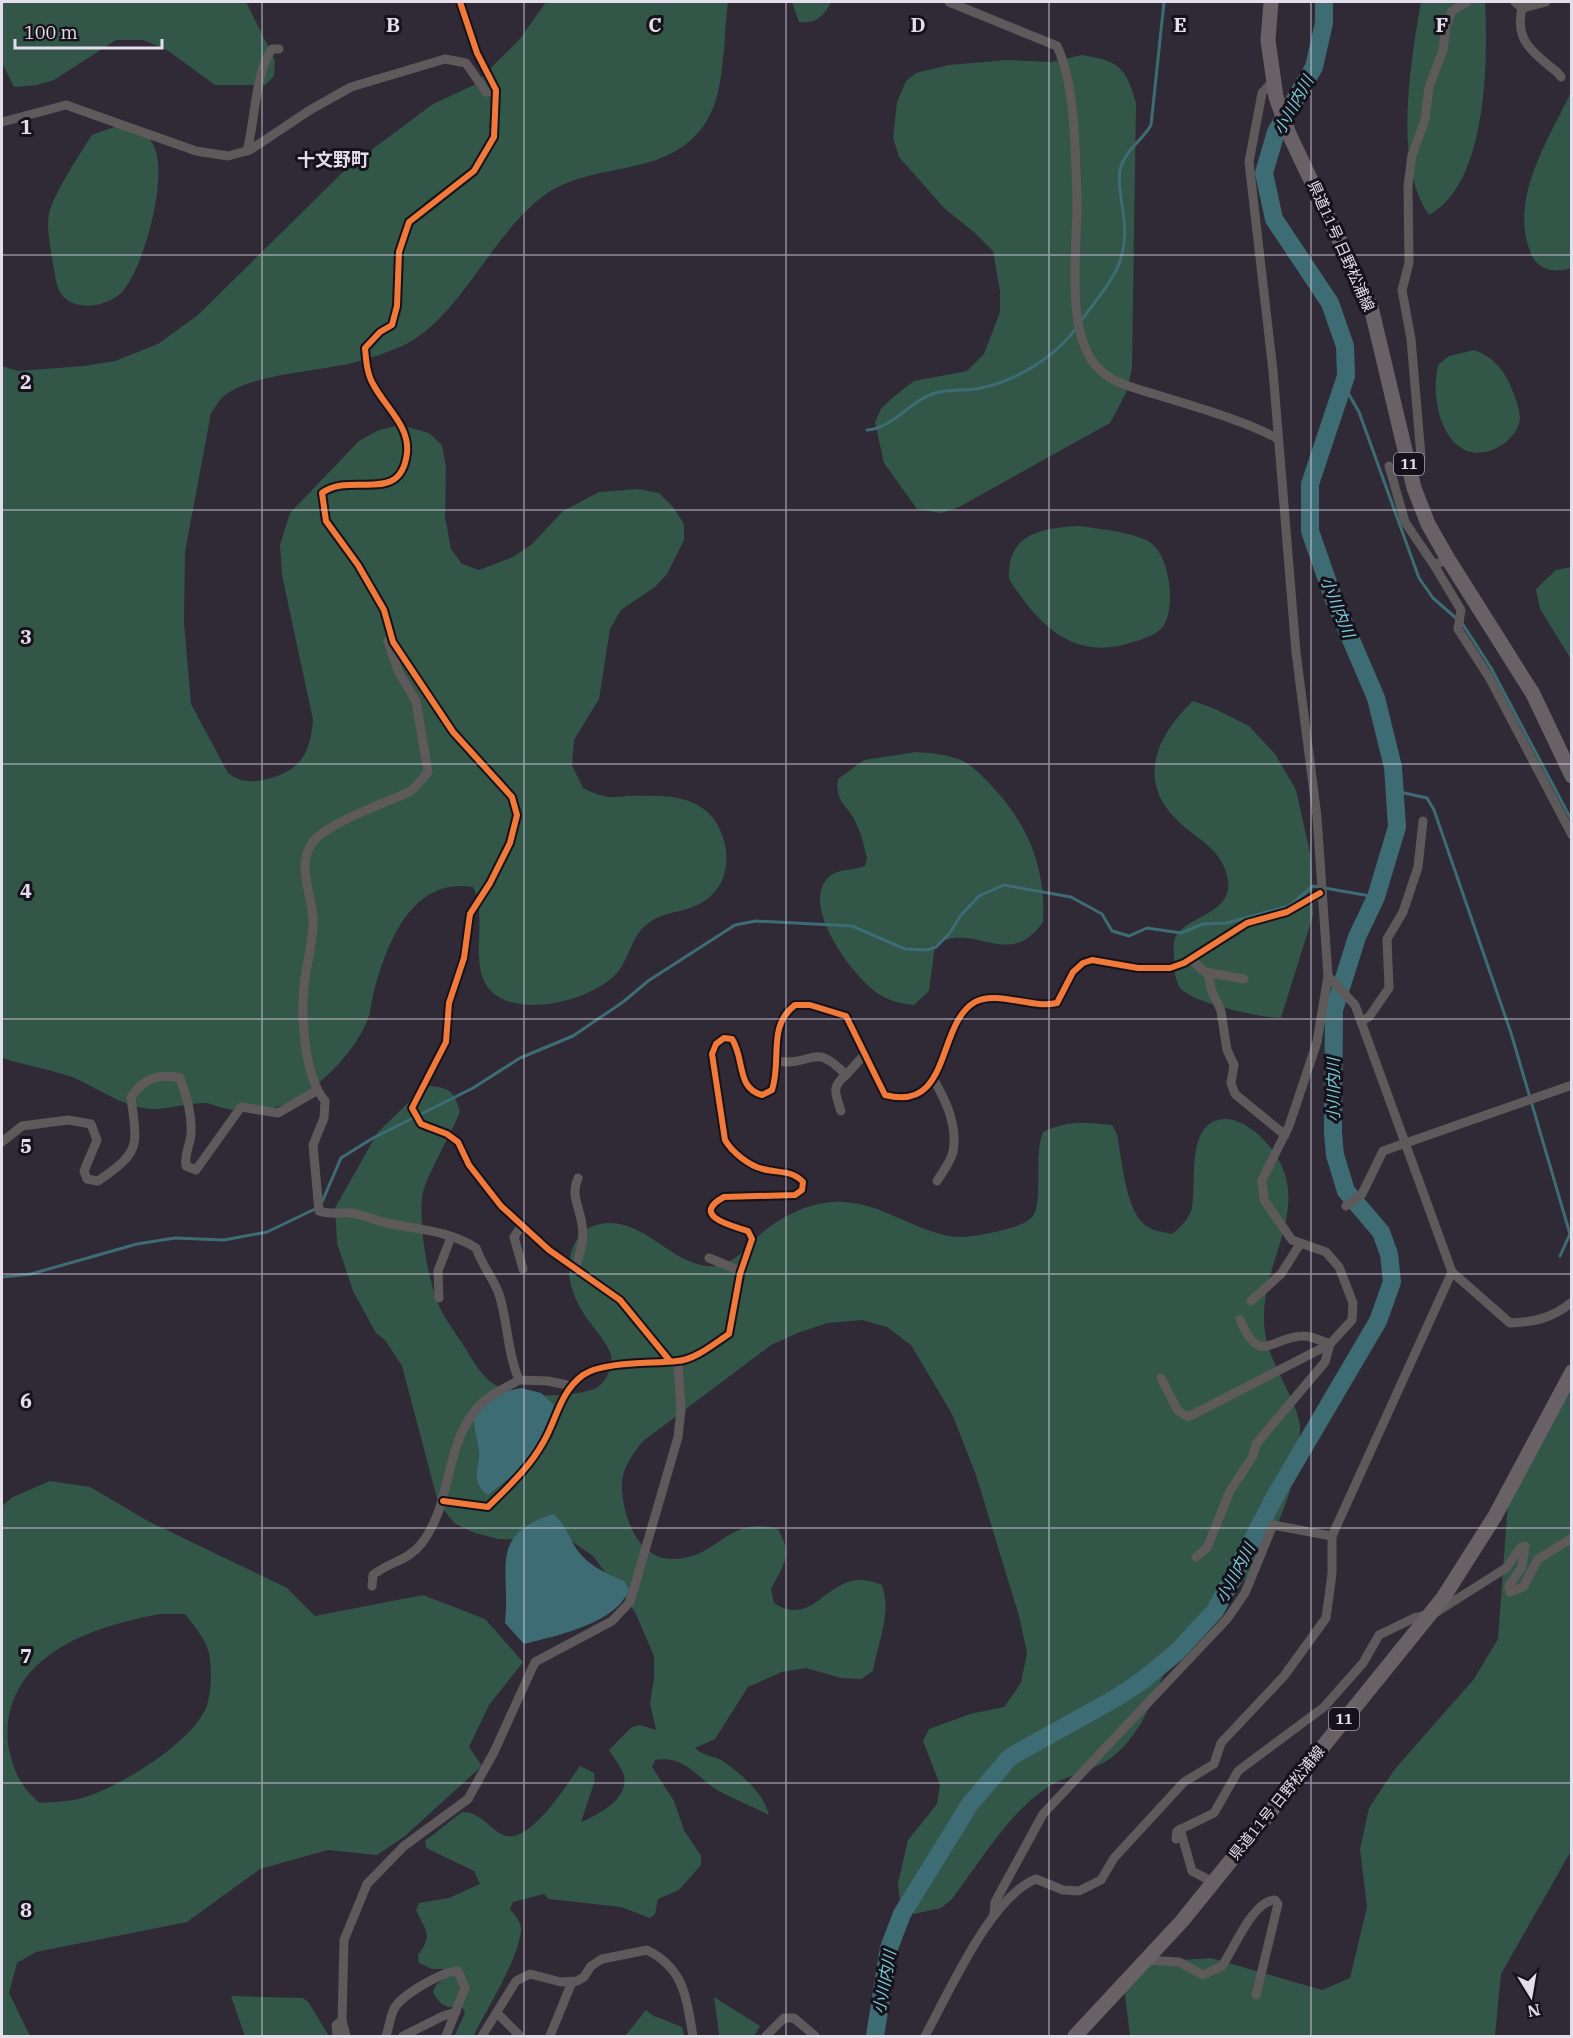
<svg xmlns="http://www.w3.org/2000/svg" width="1573" height="2038" font-family="'IBM Plex Serif','Noto Sans JP',serif">
	<style>
		.forest { fill: #325648; fill-rule: evenodd }
		.water { fill: #3e6c75 }
		.lines { fill: none; stroke-linecap: round; stroke-linejoin: round }
		.stream { stroke: #3e6c75; stroke-width: 3 }
		.river { stroke: #3e6c75; stroke-width: 18 }
		.street { stroke: #5e5a5b; stroke-width: 9 }
		.primary { stroke: #686165; stroke-width: 15 }
		.cycleway-casing { stroke: #16111a; stroke-width: 10 }
		.cycleway { stroke: #f17a3a; stroke-width: 6 }
		.grid { fill: none; stroke: #e4deec; stroke-width: 1.5; stroke-opacity: 0.55 }
		.labels { text-anchor: middle; stroke-width: 6; stroke-linejoin: round; paint-order: stroke }
		.shield { fill: #16111a; stroke: #a6a0ad; stroke-width: 1.5 }
		.shield-label { font-size: 14px; font-weight: bold; fill: #e4deec }
		.street-label { font-size: 15px; fill: #e4deec; stroke: #16111a }
		.water-label { font-size: 16px; font-style: italic; fill: #78d0de; stroke: #16111a }
		.quarter-label { font-size: 18px; font-weight: bold; fill: #e4deec; stroke: #16111a }
		.grid-label { font-size: 20px; text-anchor: middle; font-weight: bold; fill: #e4deec; stroke: #16111a; stroke-width: 6; stroke-linejoin: round; paint-order: stroke }
	</style>
	<rect width="100%" height="100%" fill="#302a36"/>
	<g class="forest">
		<polygon points="2,2 246,2 275,60 274,76 265,85 215,85 167,50 143,40 116,40 54,80 37,85 14,87 2,63"/>
		<path d="M546 2H728C723 38 726 95 704 125 667 179 596 160 546 194 490 234 460 321 400 347 385 353 369 359 352 363 316 372 256 373 225 395 220 399 215 407 211 413L185 552 184 623 191 704 228 773C238 781 250 783 263 780 299 772 310 756 313 720L282 575 280 545 290 513 359 441 379 430 400 425 429 433 442 445 446 467 445 517 451 549 462 564 479 570 513 557 532 544 563 511 599 492 638 489 659 493 673 507 684 524V540L667 574 655 587 621 610 610 629 599 699 574 740 572 765 583 788C590 791 597 795 604 796 611 798 620 797 627 796 659 796 698 792 717 824 733 852 730 890 697 905 676 915 663 910 644 927 630 940 628 964 613 977 589 1000 518 1019 491 991 467 967 489 918 473 887 410 877 386 946 373 995 371 1003 371 1013 367 1021 351 1060 302 1107 259 1111 250 1112 237 1112 228 1109 220 1108 213 1104 206 1103 188 1103 173 1108 156 1109 126 1110 99 1088 72 1077 49 1069 24 1065 2 1058V366L18 371 84 366 115 361 158 344 198 315 347 168 433 104 474 85 519 40Z"/>
		<path d="M792 2H831C824 16 816 24 799 22Z"/>
		<path d="M1421 2H1485C1488 60 1488 183 1429 215 1393 163 1411 60 1421 2Z"/>
		<path d="M1082 55C1120 61 1126 68 1136 103L1132 369 1126 393 1110 423 959 507 941 513 917 509 884 463 875 422 881 409 892 398 914 381 967 371 984 354 1000 312V291L993 251 975 233 944 208 899 157 893 138 897 102 906 81 916 73 949 65 1007 60 1051 62Z"/>
		<path d="M1571 92V268C1557 273 1539 271 1532 256 1507 201 1548 141 1571 92Z"/>
		<path d="M123 124C133 127 143 132 150 140 173 166 144 267 123 291 110 306 76 313 62 295 56 287 55 274 53 264 51 249 45 225 50 210 57 189 79 155 92 135Z"/>
		<path d="M1474 350C1494 357 1506 372 1513 392 1516 399 1520 411 1520 419 1517 442 1484 461 1463 449 1437 435 1432 389 1438 365L1449 356Z"/>
		<path d="M1079 526C1100 529 1126 531 1146 540 1169 550 1176 602 1165 623 1159 635 1143 639 1130 643 1072 661 1038 624 1009 579 1007 533 1042 528 1079 526Z"/>
		<polygon points="1571,567 1572,567 1571,659 1540,609 1536,589 1556,570"/>
		<path d="M1193 701 1213 708 1249 726 1275 754 1296 790 1311 857 1313 915 1281 1018C1262 1018 1186 1002 1179 986 1175 979 1174 968 1174 960 1174 951 1172 940 1178 933 1193 915 1232 912 1228 881 1224 848 1193 838 1174 817 1136 777 1160 732 1193 701Z"/>
		<path d="M916 752C931 753 952 755 965 762 978 770 989 783 999 794 1031 831 1046 872 1043 922 1008 972 975 920 935 945L929 991 914 1005C900 1004 883 999 872 989 850 971 802 907 827 879 836 868 853 871 865 866L867 858C864 847 862 836 857 825 849 805 834 803 838 779L864 760Z"/>
		<path d="M429 1086C451 1088 454 1091 460 1112 452 1132 424 1180 422 1197 419 1228 428 1284 442 1312 449 1325 459 1338 467 1351 474 1363 484 1379 497 1386 521 1398 569 1398 594 1389 606 1384 613 1367 611 1355 608 1345 598 1333 592 1325 575 1304 563 1277 572 1250 577 1236 585 1227 600 1224 638 1216 666 1257 701 1265 732 1273 747 1244 768 1228 790 1212 817 1200 844 1202 882 1204 912 1229 949 1236 963 1239 980 1235 995 1232 1007 1229 1023 1226 1032 1217 1044 1204 1033 1156 1043 1132 1068 1120 1084 1122 1112 1125L1117 1134C1122 1159 1125 1209 1145 1225 1153 1231 1162 1232 1172 1234 1180 1228 1189 1219 1192 1208 1197 1183 1185 1120 1225 1119 1237 1118 1255 1130 1263 1139 1324 1203 1255 1259 1265 1332 1269 1362 1291 1390 1299 1420 1301 1426 1300 1435 1299 1441 1296 1482 1283 1516 1264 1551 1255 1565 1243 1584 1231 1595 1211 1613 1189 1625 1175 1648 1169 1657 1166 1669 1162 1678 1150 1707 1140 1732 1117 1753 1096 1772 1070 1773 1048 1787 1007 1814 981 1861 951 1900L941 1908 914 1914 900 1902 898 1883 908 1840 937 1804 940 1785 923 1741 929 1729 970 1714 1004 1707 1021 1683 1027 1653 1019 1616 976 1475 952 1414 911 1345 887 1327 862 1320 828 1323 800 1332 771 1345 642 1442C633 1454 623 1467 622 1482 621 1512 636 1559 672 1559 719 1559 726 1515 778 1529 793 1556 784 1564 771 1589L774 1603C819 1632 828 1561 882 1585 892 1614 878 1641 873 1671L861 1679 841 1678 806 1668 782 1672 748 1687 715 1739 695 1748C706 1758 715 1755 724 1762 742 1774 764 1794 769 1815 752 1806 733 1799 717 1790 697 1777 684 1755 655 1760L652 1767 674 1801 684 1830 701 1856V1865L679 1890 658 1899 655 1914 650 1918 621 1907 549 1899 544 1894 513 1902 510 1909C514 1914 521 1921 521 1929 520 1957 487 2008 474 2035H455L465 2013 462 2007C446 2008 441 2007 433 1992L436 1985 454 1969H432L419 1963 418 1955C433 1935 426 1931 416 1910L419 1903 449 1898 480 1884 474 1871 426 1848 425 1841 462 1812C479 1812 488 1826 501 1834 527 1850 567 1784 580 1766L594 1773 595 1780 581 1822C598 1815 629 1799 624 1776 622 1768 614 1758 609 1750L632 1727 640 1725 656 1730 650 1703 654 1678V1656L635 1612 593 1556 570 1540 498 1539 475 1533 454 1523 438 1502 402 1366 385 1340 376 1333 353 1291 337 1243 335 1208 378 1132 408 1103Z"/>
		<polygon points="1571,1371 1571,1851 1501,1974 1495,2036 1130,2036 1124,1987 1153,1962 1211,1958 1322,1990 1350,1978 1367,1907 1360,1849 1369,1808 1394,1770 1474,1679 1498,1639 1509,1488"/>
		<path d="M50 1481 90 1487 148 1521 287 1588 315 1616 423 1595 485 1619 523 1662 489 1705 469 1747 482 1766 405 1836 377 1855 328 1850 260 1869 187 1922 36 1952 17 1963 9 1993 30 2036H2V1506L13 1497ZM160 1614H185C194 1626 205 1638 209 1653 212 1668 212 1699 204 1712 186 1745 129 1780 94 1794 78 1801 58 1802 40 1803 19 1786 14 1771 8 1745 0 1655 94 1626 160 1614Z"/>
		<polygon points="231,1996 303,1998 309,2003 329,2036 245,2036"/>
		<polygon points="714,1997 760,2026 754,2036 717,2036 719,2034"/>
		<polygon points="646,2010 652,2015 682,2027 684,2036 625,2036"/>
	</g>
	<g class="water">
		<path d="M521 1388 541 1393 554 1405 548 1424 528 1463 488 1495C468 1481 481 1465 479 1451 477 1439 474 1428 474 1417L498 1393Z"/>
		<path d="M553 1514C565 1524 567 1532 574 1545 585 1564 605 1573 624 1581L629 1589C618 1623 556 1636 524 1644L505 1623C511 1568 487 1536 553 1514Z"/>
	</g>
	<g class="lines">
		<g class="stream">
			<path d="M1081 321C1106 286 1129 267 1124 220 1123 205 1117 184 1120 170 1124 151 1142 141 1151 125L1164 2"/>
			<polyline points="1343,384 1359,412 1419,578 1433,598 1457,619"/>
			<path d="M867 430C894 428 909 401 935 393 950 389 966 391 981 388 1016 381 1057 356 1077 327"/>
			<polyline points="1462,623 1491,668 1572,821"/>
			<polyline points="1395,791 1427,798 1434,810 1511,1033 1570,1234 1560,1256"/>
			<polyline points="322,1202 341,1158 373,1138 473,1088 520,1058 573,1036 623,1002 648,981 735,925 756,921 852,926 905,949 927,950 936,947 949,934 961,915 979,896 1004,885 1071,897 1102,914 1112,931 1129,936 1147,928 1181,933 1203,924 1227,923 1289,906 1313,886 1376,897"/>
			<polyline points="2,1277 31,1274 137,1244 175,1238 224,1240 267,1232 315,1209"/>
		</g>
		<polyline class="river" points="875,2036 889,1948 902,1914 970,1804 1010,1757 1116,1698 1143,1680 1177,1652 1215,1611 1277,1493 1378,1321 1392,1282 1389,1254 1381,1232 1346,1191 1335,1155 1333,1133 1334,1010 1357,937 1376,897 1397,827 1393,767 1376,698 1334,600 1310,531 1310,484 1346,376 1345,346 1330,303 1274,219 1264,173 1276,132 1314,67 1324,23 1324,2"/>
		<g class="street">
			<path d="M460 2 477 53 496 90 494 137 474 171 409 222 399 252 397 306 392 325 380 332 365 348C366 360 367 374 373 384 385 407 410 426 407 453 401 506 351 471 322 493L326 521 358 565 384 610 393 642 453 732 512 797 517 815 510 843 490 883 470 914 464 958 449 1003 446 1042 412 1108 421 1124 447 1134 458 1142 469 1165 501 1206 549 1250 620 1300 670 1361"/>
			<path d="M949 2 1057 46C1076 87 1075 153 1077 198 1078 245 1063 336 1100 370 1113 383 1137 389 1154 394 1189 405 1247 421 1278 439"/>
			<polyline points="1515,2 1522,8 1546,2"/>
			<path d="M1522 8C1516 35 1526 47 1547 64 1552 69 1557 70 1561 77"/>
			<polyline points="2,122 66,105 196,151 228,156 250,150 310,110 351,87 445,59 466,63 486,92 496,90"/>
			<path d="M247 151C255 122 255 72 272 49H279"/>
			<polyline points="1408,464 1420,460 1421,456 1411,339 1402,290 1409,263 1408,186 1412,155 1425,120 1429,87 1443,50 1446,26 1452,11 1467,2"/>
			<polyline points="1389,466 1405,522 1434,565"/>
			<polyline points="1448,559 1434,565 1461,610 1458,629 1489,677 1572,835"/>
			<path d="M388 641 398 671 416 701 428 772C422 779 416 788 409 792 386 803 326 823 312 843 295 868 314 896 313 923 313 944 306 965 304 986 301 1017 304 1076 325 1101L324 1118 313 1145 319 1211C331 1215 340 1212 351 1213 365 1215 378 1222 392 1224 421 1230 450 1231 476 1248 482 1265 494 1280 499 1294 508 1322 507 1352 519 1380L548 1381 572 1386"/>
			<polyline points="1190,959 1205,972 1244,979"/>
			<polyline points="1208,973 1211,989 1221,1011 1227,1050 1234,1065 1231,1083 1235,1094 1285,1135"/>
			<path d="M1328 976 1355 1005 1452 1272 1510 1323C1536 1322 1552 1318 1572 1302"/>
			<polyline points="1361,1021 1369,1017 1389,988 1387,939 1403,912 1418,867 1423,821"/>
			<path d="M777 1061C814 1067 813 1040 846 1075L865 1054"/>
			<path d="M934 1080C946 1101 958 1126 953 1152 951 1161 942 1173 937 1181"/>
			<path d="M841 1111C835 1093 831 1087 846 1075"/>
			<path d="M2 1142 22 1126 68 1120 91 1124 97 1140 84 1171 87 1179 98 1181C142 1151 137 1146 131 1097 144 1078 158 1073 180 1078 187 1098 192 1113 191 1134 190 1146 184 1153 186 1166L196 1170 241 1107 278 1113 316 1091"/>
			<polyline points="1346,1206 1362,1194 1383,1151 1572,1085"/>
			<polyline points="522,1225 514,1237 523,1269"/>
			<polyline points="709,1258 741,1271"/>
			<path d="M576 1268C579 1254 585 1240 582 1225 580 1207 570 1196 578 1178"/>
			<polyline points="439,1298 438,1271 451,1237"/>
			<polyline points="1251,1301 1281,1274 1300,1244"/>
			<polyline points="1161,1378 1178,1411 1188,1417 1330,1344 1352,1320 1353,1303 1339,1267 1326,1252 1292,1240 1264,1200 1262,1180 1289,1126 1317,1042 1328,976 1317,817 1296,652 1273,371 1249,162 1262,93 1273,81"/>
			<path d="M443 1501 488 1507C509 1486 530 1467 544 1441 557 1418 560 1392 583 1375 604 1361 652 1364 677 1361 695 1360 715 1343 729 1334L740 1274 752 1239 748 1231C733 1226 689 1216 724 1197L795 1195 802 1190 803 1182C792 1170 778 1173 763 1169 749 1166 732 1152 725 1140L712 1054 716 1044 724 1038 732 1039C745 1059 736 1088 762 1095L772 1090C782 1060 767 1026 795 1005H810L846 1016 885 1095C952 1113 936 1024 975 1002 997 990 1032 1009 1057 1003L1073 972 1083 963 1092 960 1138 968H1170L1184 963 1247 923 1287 912 1320 894"/>
			<path d="M1196 1557 1207 1548 1230 1491 1253 1456 1256 1444 1325 1362 1330 1344C1322 1341 1310 1335 1302 1336 1270 1338 1260 1366 1240 1320"/>
			<path d="M372 1586 373 1575C390 1561 407 1562 422 1543 455 1499 442 1442 483 1402 492 1393 508 1387 519 1380"/>
			<polyline points="1180,1829 1192,1871 1213,1882"/>
			<polyline points="1176,1839 1177,1831 1214,1813 1238,1771 1324,1707 1363,1663 1379,1635 1414,1618 1435,1613 1506,1568 1521,1547 1525,1546 1522,1567 1509,1586 1510,1592 1523,1587 1538,1559 1572,1538"/>
			<polyline points="994,1913 995,1902 1043,1814 1227,1619 1245,1593 1273,1525 1332,1536"/>
			<path d="M1145 1960 1179 1962 1203 1975 1222 1966C1234 1949 1253 1900 1275 1900L1278 1904 1256 1995"/>
			<polyline points="497,2013 520,2036"/>
			<polyline points="337,2036 336,2025 342,2021"/>
			<polyline points="346,2036 342,2021 344,1940 367,1884 404,1846 468,1799 494,1752 535,1662 612,1621 630,1602 678,1437 681,1410 678,1362"/>
			<path d="M386 2036C389 2028 390 2017 394 2009 401 1995 443 1971 458 1971L465 1988 446 2036"/>
			<polyline points="403,2036 443,2016 456,2012"/>
			<path d="M482 2036 516 1981 530 1974 561 1982 577 1981 584 1977 591 1966 602 1959 647 1950C685 1969 686 1998 693 2036"/>
			<polyline points="550,2036 572,1982"/>
			<polyline points="766,2036 784,2018 794,2018 815,2036"/>
			<path d="M925 2036C949 1993 990 1897 1036 1879L1063 1890 1079 1891 1101 1880 1114 1858 1184 1782 1214 1764 1221 1743 1284 1676 1326 1618 1332 1574V1536L1452 1272"/>
		</g>
		<g class="primary">
			<polyline points="1271,2 1268,40 1276,97 1289,134 1371,307 1414,488 1428,524 1448,559 1533,694 1572,776"/>
			<polyline points="1075,2036 1182,1921 1443,1598 1495,1516 1572,1372"/>
		</g>
		<defs>
			<g id="cycleway">
				<path d="M460 2 477 53 496 90 494 137 474 171 409 222 399 252 397 306 392 325 380 332 365 348C366 360 367 374 373 384 385 407 410 426 407 453 401 506 351 471 322 493L326 521 358 565 384 610 393 642 453 732 512 797 517 815 510 843 490 883 470 914 464 958 449 1003 446 1042 412 1108 421 1124 447 1134 458 1142 469 1165 501 1206 549 1250 620 1300 670 1361"/>
				<path d="M443 1501 488 1507C509 1486 530 1467 544 1441 557 1418 560 1392 583 1375 604 1361 652 1364 677 1361 695 1360 715 1343 729 1334L740 1274 752 1239 748 1231C733 1226 689 1216 724 1197L795 1195 802 1190 803 1182C792 1170 778 1173 763 1169 749 1166 732 1152 725 1140L712 1054 716 1044 724 1038 732 1039C745 1059 736 1088 762 1095L772 1090C782 1060 767 1026 795 1005H810L846 1016 885 1095C952 1113 936 1024 975 1002 997 990 1032 1009 1057 1003L1073 972 1083 963 1092 960 1138 968H1170L1184 963 1247 923 1287 912 1320 893"/>
			</g>
		</defs>
		<use href="#cycleway" class="cycleway-casing"/>
		<use href="#cycleway" class="cycleway"/>
	</g>
	<path class="grid" d="M262 2V2036M524 2V2036M786 2V2036M1049 2V2036M1311 2V2036M2 255H1572M2 510H1572M2 764H1572M2 1019H1572M2 1274H1572M2 1528H1572M2 1783H1572"/>
	<g class="labels">
		<g class="shield">
			<rect x="1394" y="453" width="30" height="22" rx="4.5"/>
			<rect x="1329" y="1708" width="30" height="22" rx="4.5"/>
		</g>
		<g class="shield-label">
			<text x="1409" y="469">11</text>
			<text x="1344" y="1724">11</text>
		</g>
		<g class="street-label">
			<text transform="translate(1341 246) rotate(66)" y="5">県道11号 日野松浦線</text>
			<text transform="translate(1277 1803) rotate(-51)" y="5">県道11号 日野松浦線</text>
		</g>
		<g class="water-label">
			<text transform="translate(1293 105) rotate(-61)" y="6">小川内川</text>
			<text transform="translate(1338 607) rotate(68)" y="6">小川内川</text>
			<text transform="translate(1333 1090) rotate(-90)" y="6">小川内川</text>
			<text transform="translate(1235 1573) rotate(-62)" y="6">小川内川</text>
			<text transform="translate(884 1982) rotate(-80)" y="6">小川内川</text>
		</g>
		<g class="quarter-label">
			<text x="333" y="166">十文野町</text>
		</g>
	</g>
	<g class="grid-label">
		<text x="393" y="32">B</text>
		<text x="655" y="32">C</text>
		<text x="918" y="32">D</text>
		<text x="1180" y="32">E</text>
		<text x="1442" y="32">F</text>
		<text x="26" y="134">1</text>
		<text x="26" y="389">2</text>
		<text x="26" y="644">3</text>
		<text x="26" y="898">4</text>
		<text x="26" y="1153">5</text>
		<text x="26" y="1408">6</text>
		<text x="26" y="1663">7</text>
		<text x="26" y="1917">8</text>
	</g>
	<rect width="1573" height="2038" fill="none" stroke="#e4deec" stroke-width="6"/>
	<g transform="translate(1531 1996) rotate(169)" stroke="#16111a" stroke-width="4.5" paint-order="stroke">
	<path d="M0-4.5L10 22L0 15L-10 22Z" fill="#e4deec"/>
	<text y="-9" font-size="16" font-weight="bold" text-anchor="middle" fill="#e4deec">N</text>
	</g>
	<path d="M15 39v9h147v-9" fill="none" stroke="#e4deec" stroke-width="3"/>
	<text x="24" y="39" font-size="18" fill="#e4deec" stroke="#16111a" stroke-width="4.5" paint-order="stroke">100 m</text>
</svg>
